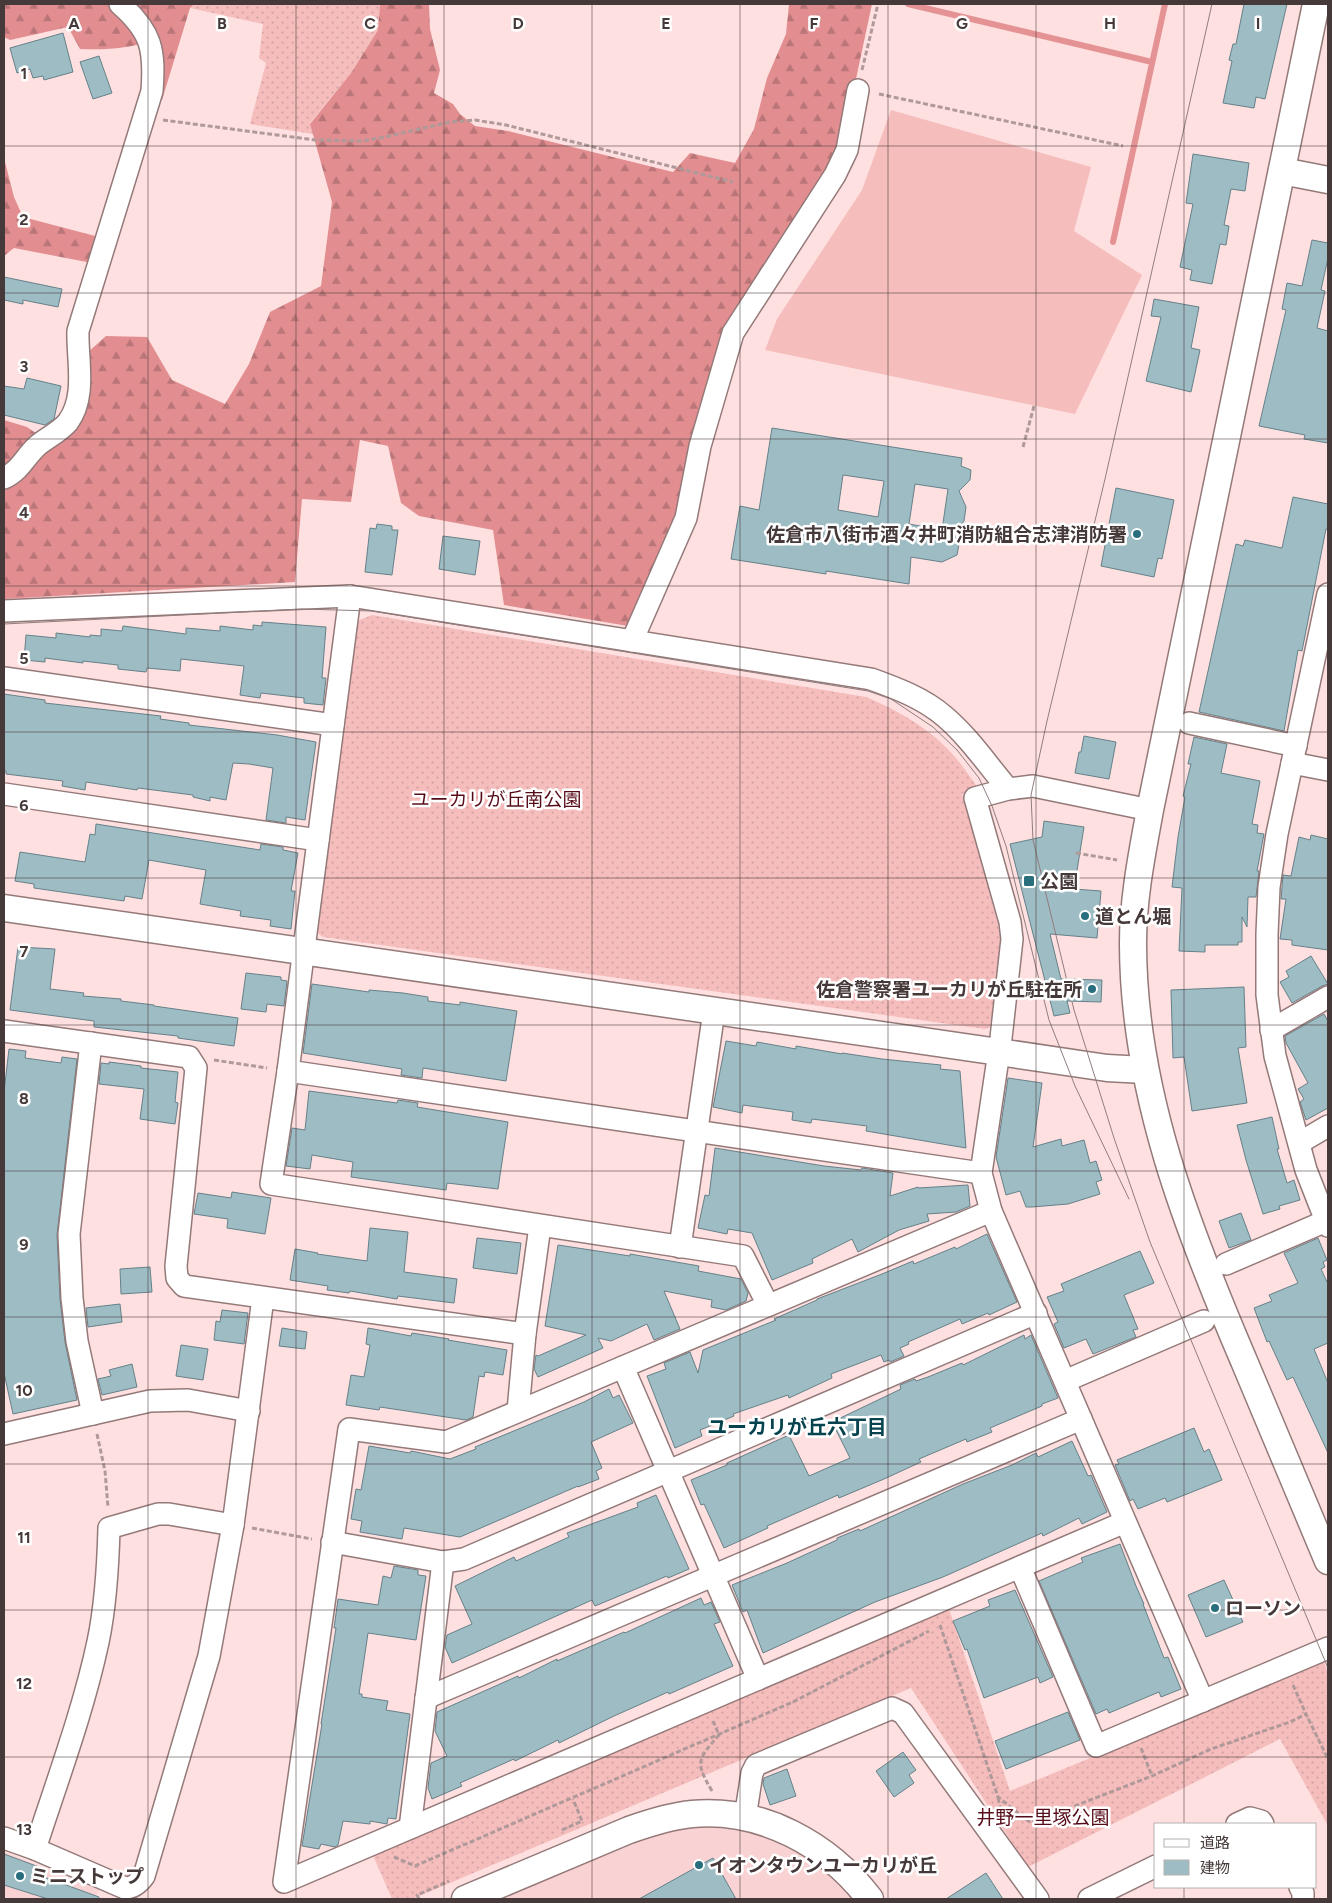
<svg xmlns="http://www.w3.org/2000/svg" width="1332" height="1903" font-family="Figtree,'Noto Sans JP',sans-serif">
	<style>
		.built { fill: #f9d2d3 }
		.grass { fill: url(#grass-dots) }
		.forest { fill: url(#forest-firs) }
		.pitch { fill: #f6bdbd }
		.lines { fill: none; stroke-linecap: round; stroke-linejoin: round }
		.stream { stroke: #e59294; stroke-width: 6 }
		.building { fill: #9ebcc3; stroke: #658189; fill-rule: evenodd }
		.minor-casing { stroke: #947979; stroke-width: 24 }
		.tertiary-casing { stroke: #947979; stroke-width: 29 }
		.path { stroke: #b09999; stroke-width: 3; stroke-dasharray: 5 2.5; stroke-linecap: butt }
		.minor { stroke: #fff; stroke-width: 21 }
		.tertiary { stroke: #fff; stroke-width: 26 }
		.tram { stroke: #917d7d; stroke-width: 1 }
		.grid { fill: none; stroke: #453939; stroke-width: 1; stroke-opacity: 0.55 }
		.poi-dot { fill: #286e7d; stroke: #fff; stroke-width: 2 }
		.labels { text-anchor: middle; stroke-width: 5; stroke-linejoin: round; paint-order: stroke }
		.poi-label { font-size: 19px; font-weight: bold; fill: #453939; stroke: #fff; text-anchor: start }
		.park-label { font-size: 19px; fill: #560c18; stroke: #fff }
		.neighbourhood-label { font-size: 20px; font-weight: bold; fill: #06434f; stroke: #fff }
		.grid-label { font-size: 16px; text-anchor: middle; font-weight: bold; fill: #453939; stroke: #fff; stroke-width: 5; stroke-linejoin: round; paint-order: stroke }
	</style>
	<defs>
		<pattern id="grass-dots" width="8" height="8" patternUnits="userSpaceOnUse" patternTransform="scale(1.25)"><rect width="8" height="8" fill="#f6bdbd"/><path d="M2 2h.1M6 6h.1" fill="none" stroke="#d4a3a3" stroke-width="1.8" stroke-linecap="round"/></pattern>
		<pattern id="forest-firs" width="22" height="20" patternUnits="userSpaceOnUse" patternTransform="scale(1.25)"><rect width="22" height="20" fill="#e28e91"/><path d="M5 1l3.5 6h-7zM16 11l3.5 6h-7z" fill="#b97577"/></pattern>
	</defs>
	<rect width="100%" height="100%" fill="#fee0e0"/>
	<g class="built">
		<polygon points="693,1824 719,1824 771,1836 813,1859 855,1899 495,1899 631,1842 662,1831"/>
		<polygon points="4,1852 99,1890 95,1899 4,1899"/>
	</g>
	<g class="grass">
		<polygon points="194,4 380,4 378,30 351,73 310,123 313,134 250,124 266,63 259,58 263,24 190,8"/>
		<path d="M372 615 866 697C899 711 931 729 955 757 963 766 970 777 978 788L962 794 998 924 1001 942 990 1027 985 1029 323 937 313 930 357 621Z"/>
		<polygon points="948,1606 1010,1791 1324,1662 1328,1673 1328,1826 1280,1739 1028,1867 911,1688 412,1899 392,1899 371,1851"/>
	</g>
	<g class="forest">
		<path d="M4 4H194L190 8 162 100 153 40C127 49 108 50 80 49L68 27 10 40 4 37Z"/>
		<polygon points="380,4 429,4 430,29 440,70 434,93 453,104 460,114 475,126 508,131 673,172 690,153 735,163 754,129 767,78 786,34 789,4 872,4 841,149 741,306 677,514 628,626 504,605 493,530 419,516 401,503 388,446 360,440 351,502 302,499 295,582 4,599 4,483 71,427 87,353 106,336 147,337 172,380 225,404 249,364 270,312 321,286 332,202 310,124 351,73 378,30"/>
		<polygon points="4,158 14,197 23,217 99,237 92,263 14,248 4,256"/>
		<polygon points="4,420 27,427 40,436 4,472"/>
	</g>
	<polygon class="pitch" points="891,110 1091,167 1074,231 1142,275 1075,414 765,350 777,319 862,190"/>
	<g class="lines">
		<g class="stream">
			<polyline points="908,4 1152,62"/>
			<polyline points="1113,242 1165,4"/>
		</g>
	</g>
	<g class="building">
		<polygon points="1244,4 1287,4 1265,99 1256,97 1254,108 1223,103 1232,61 1229,60 1233,44 1236,44"/>
		<polygon points="63,33 73,72 44,80 43,76 33,78 30,69 17,73 10,48"/>
		<polygon points="99,56 112,93 93,99 80,62"/>
		<polygon points="1193,154 1249,163 1245,191 1231,189 1224,225 1229,226 1226,245 1220,244 1212,284 1190,280 1192,270 1180,267 1193,204 1186,203"/>
		<polygon points="1312,240 1328,243 1328,258 1321,290 1325,291 1317,328 1328,331 1328,443 1304,439 1305,435 1259,426 1286,310 1282,309 1287,283 1302,286"/>
		<polygon points="4,277 62,289 58,307 23,300 23,304 4,300"/>
		<polygon points="1154,299 1199,307 1191,348 1200,350 1191,392 1146,381 1161,317 1151,316"/>
		<polygon points="27,378 61,386 54,419 45,425 4,415 4,386 24,389"/>
		<path d="M772 428 962 458 961 466 971 470 970 480 959 491 966 507 964 521 954 534 959 544 957 555 942 562 911 557 909 584 826 571V574L731 559 740 506 759 510ZM843 475 884 481 878 517 838 510ZM915 484 948 489 942 530 909 524Z"/>
		<polygon points="1116,488 1174,500 1162,559 1158,558 1154,577 1101,566"/>
		<polygon points="1293,497 1328,504 1328,529 1326,529 1302,651 1298,650 1284,731 1199,712 1236,544 1243,546 1245,540 1282,548"/>
		<polygon points="377,524 392,526 392,530 398,530 392,575 365,572 370,528 376,529"/>
		<polygon points="443,536 480,541 475,575 439,569"/>
		<polygon points="262,622 326,627 322,678 326,678 323,705 304,703 304,698 261,693 260,698 240,695 244,666 181,659 180,671 147,668 146,672 118,669 118,665 83,661 83,663 45,658 45,662 24,660 26,635 56,638 56,633 90,637 90,635 101,636 101,629 122,631 123,626 186,634 186,628 220,631 220,626 253,630 253,625 262,626"/>
		<polygon points="4,694 45,700 45,703 161,716 160,719 189,723 189,725 277,735 316,742 305,820 286,817 286,823 266,820 273,768 249,764 233,763 226,800 210,797 210,801 193,797 193,795 138,788 137,790 86,782 85,790 62,786 63,781 6,774 6,771 4,770"/>
		<polygon points="1084,736 1116,742 1109,779 1075,773 1079,752 1081,752"/>
		<polygon points="1194,737 1227,744 1221,773 1260,781 1252,824 1258,825 1257,833 1264,834 1257,871 1259,871 1256,897 1248,897 1247,927 1242,917 1242,942 1238,942 1238,945 1205,945 1205,952 1179,951 1182,888 1172,887 1178,837 1185,797 1183,796 1191,764 1188,764"/>
		<polygon points="1044,821 1084,827 1074,889 1101,891 1097,938 1050,934 1061,979 1102,980 1101,1002 1067,1001 1070,1013 1054,1016 1010,844 1042,837"/>
		<polygon points="96,824 260,850 261,844 283,847 283,850 298,853 291,891 295,891 291,929 270,926 271,920 240,916 241,911 200,904 206,870 149,860 142,899 125,896 124,901 34,888 34,884 15,881 20,852 85,862 90,834 95,835"/>
		<polygon points="1311,835 1328,839 1328,950 1292,945 1292,940 1280,939 1286,899 1281,899 1283,875 1291,876 1299,837 1310,840"/>
		<polygon points="18,947 55,949 50,989 84,993 83,996 121,999 121,1001 154,1005 154,1006 238,1018 234,1046 178,1038 178,1036 94,1027 94,1021 10,1010"/>
		<polygon points="1311,956 1328,984 1322,986 1292,1003 1280,982 1289,977 1286,971"/>
		<polygon points="246,973 281,977 281,980 287,981 284,1006 267,1004 266,1012 241,1009"/>
		<polygon points="312,984 369,992 369,990 403,993 428,997 428,1001 460,1005 460,1002 517,1011 506,1081 423,1068 422,1078 401,1075 402,1069 303,1053"/>
		<polygon points="1244,987 1246,1047 1238,1048 1247,1103 1192,1111 1184,1057 1173,1058 1171,990"/>
		<polygon points="1324,1014 1328,1021 1328,1108 1306,1120 1300,1102 1304,1099 1298,1089 1308,1083 1286,1043 1285,1036"/>
		<polygon points="726,1041 756,1046 757,1042 796,1049 796,1046 842,1054 842,1053 882,1059 941,1065 940,1069 960,1071 966,1148 866,1131 867,1126 812,1119 811,1123 792,1120 793,1112 743,1105 742,1113 713,1107"/>
		<polygon points="9,1049 26,1051 25,1058 61,1063 62,1057 77,1059 57,1235 60,1299 65,1342 77,1400 13,1414 4,1373 4,1092"/>
		<polygon points="109,1062 141,1066 141,1068 178,1072 175,1102 178,1103 175,1124 140,1119 144,1089 99,1084 101,1063 109,1064"/>
		<polygon points="1008,1078 1042,1083 1033,1147 1061,1139 1062,1146 1084,1140 1090,1163 1096,1161 1102,1180 1096,1182 1100,1194 1068,1204 1032,1207 1026,1207 1020,1191 1006,1195 996,1157"/>
		<polygon points="309,1091 397,1103 398,1100 418,1103 417,1107 508,1122 498,1189 447,1183 446,1190 351,1177 353,1162 312,1155 310,1169 286,1166 292,1128 305,1130"/>
		<polygon points="1272,1117 1279,1149 1277,1149 1287,1183 1294,1180 1300,1200 1279,1206 1280,1209 1263,1214 1246,1160 1237,1125"/>
		<polygon points="715,1148 824,1166 861,1170 862,1168 893,1173 890,1196 918,1187 918,1188 968,1185 970,1206 956,1212 927,1214 929,1221 899,1230 858,1252 852,1239 812,1259 813,1263 772,1280 752,1233 728,1229 727,1234 698,1228 705,1195 709,1196"/>
		<polygon points="232,1192 271,1198 265,1234 227,1228 228,1219 194,1214 198,1193 231,1198"/>
		<polygon points="1241,1213 1251,1240 1229,1248 1219,1221"/>
		<polygon points="370,1228 408,1232 404,1272 457,1279 454,1303 398,1296 397,1299 350,1291 349,1293 327,1290 328,1286 290,1280 295,1249 318,1253 317,1254 367,1261"/>
		<polygon points="987,1234 1017,1302 989,1315 988,1313 962,1324 960,1319 908,1342 909,1344 900,1348 904,1356 890,1362 889,1360 884,1362 881,1355 831,1374 832,1378 789,1398 788,1395 733,1414 734,1416 700,1430 702,1436 675,1448 647,1376 666,1369 664,1363 690,1352 698,1373 703,1350 776,1320 774,1319 817,1300 817,1299 882,1274 913,1261 914,1264 955,1247 956,1249"/>
		<polygon points="477,1238 521,1243 517,1274 473,1268"/>
		<polygon points="1318,1238 1327,1260 1323,1262 1325,1267 1321,1269 1328,1284 1328,1343 1314,1349 1328,1383 1328,1453 1293,1377 1287,1380 1269,1341 1267,1342 1254,1308 1272,1301 1269,1295 1298,1283 1284,1253"/>
		<polygon points="558,1245 630,1256 630,1254 699,1266 698,1271 741,1279 748,1293 746,1301 726,1310 711,1307 712,1300 664,1291 680,1329 654,1340 647,1324 611,1341 598,1338 603,1348 538,1377 534,1369 536,1355 538,1356 586,1335 545,1326"/>
		<polygon points="1140,1251 1154,1283 1124,1295 1138,1329 1133,1330 1136,1337 1093,1354 1086,1339 1064,1348 1054,1324 1058,1322 1047,1297 1064,1291 1061,1284"/>
		<polygon points="150,1267 152,1292 121,1294 120,1269"/>
		<polygon points="120,1304 122,1322 88,1327 86,1308"/>
		<polygon points="222,1310 248,1313 244,1344 214,1340 216,1321 220,1322"/>
		<polygon points="282,1328 307,1332 305,1349 279,1346"/>
		<polygon points="368,1328 411,1336 412,1333 449,1339 448,1340 507,1350 503,1375 485,1372 484,1377 479,1376 473,1417 466,1420 380,1407 379,1410 346,1405 351,1375 364,1377 370,1345 366,1344"/>
		<polygon points="1024,1335 1025,1339 1031,1335 1058,1398 1042,1404 1042,1406 990,1428 992,1432 967,1442 966,1439 919,1459 921,1462 884,1479 839,1498 838,1495 767,1526 768,1528 724,1548 704,1504 701,1505 691,1480 727,1465 727,1463 789,1435 809,1476 850,1458 832,1422 901,1389 900,1385 915,1379 916,1381 928,1377 962,1363 963,1365"/>
		<polygon points="181,1345 208,1349 203,1380 176,1376"/>
		<polygon points="132,1364 137,1387 102,1395 98,1379 111,1376 109,1370"/>
		<polygon points="609,1389 613,1398 619,1395 633,1423 591,1442 602,1468 596,1471 599,1479 578,1487 578,1486 460,1537 404,1528 402,1539 360,1532 362,1521 351,1519 356,1489 361,1490 369,1446 410,1453 411,1451 450,1459 476,1449 475,1447 584,1402"/>
		<polygon points="1194,1428 1204,1452 1209,1449 1222,1480 1167,1502 1165,1498 1138,1509 1133,1499 1130,1501 1115,1465 1119,1464 1117,1460"/>
		<polygon points="1072,1441 1088,1476 1091,1475 1107,1512 1082,1524 1079,1518 1043,1536 1042,1533 943,1577 875,1602 763,1653 747,1610 743,1612 732,1585 787,1563 837,1540 837,1538 859,1529 860,1531 963,1484 1012,1465 1036,1453 1038,1457"/>
		<polygon points="656,1495 689,1569 668,1578 667,1576 595,1606 592,1600 452,1663 445,1647 447,1635 472,1624 455,1586 514,1557 516,1561 569,1537 567,1533 638,1507 637,1503"/>
		<polygon points="1120,1544 1136,1586 1144,1604 1143,1604 1164,1658 1168,1657 1181,1689 1161,1697 1159,1692 1109,1713 1107,1709 1096,1714 1039,1581 1083,1562 1081,1558"/>
		<polygon points="394,1566 418,1570 418,1575 426,1576 416,1640 368,1633 359,1694 362,1694 362,1697 388,1701 386,1710 410,1714 396,1819 388,1818 387,1824 370,1821 370,1824 343,1821 338,1845 335,1847 321,1844 319,1849 302,1846 322,1724 321,1724 336,1628 334,1628 338,1599 378,1605 383,1576 391,1578"/>
		<polygon points="1224,1580 1243,1622 1206,1637 1188,1595"/>
		<polygon points="1015,1590 1053,1677 1040,1683 1038,1677 984,1698 967,1649 965,1650 953,1621 990,1606 988,1600"/>
		<polygon points="701,1598 704,1605 711,1602 720,1622 714,1624 733,1666 669,1694 668,1692 614,1716 559,1743 558,1740 515,1761 514,1759 460,1783 462,1786 432,1799 428,1788 431,1763 447,1756 435,1731 437,1712 518,1676 519,1678 557,1659 557,1661 624,1632 625,1633"/>
		<polygon points="1068,1712 1080,1740 1006,1769 995,1741"/>
		<polygon points="903,1752 916,1770 909,1775 914,1783 894,1797 876,1771"/>
		<polygon points="787,1769 796,1796 770,1805 763,1784 764,1778"/>
		<polygon points="4,1854 39,1867 36,1874 99,1897 99,1899 48,1899 4,1885"/>
		<polygon points="713,1858 736,1899 639,1899"/>
		<polygon points="986,1873 1003,1899 946,1899"/>
	</g>
	<g class="lines">
		<defs>
			<g id="minor">
				<path d="M4 478C20 471 25 457 37 446 46 438 60 432 68 422 87 396 77 360 78 331L152 91C155 50 152 32 120 4"/>
				<polyline points="1328,594 1277,834 1269,887 1267,934 1267,995 1275,1056 1306,1170 1328,1226"/>
				<polyline points="350,596 288,1071 271,1184 743,1256 768,1305"/>
				<path d="M4 611 350 596 871 679C896 688 923 698 944 716 968 736 987 764 1008 789"/>
				<polyline points="632,641 686,518 700,446 733,333 835,175 847,150 858,90"/>
				<polyline points="4,678 333,725"/>
				<polyline points="1189,723 1296,746"/>
				<polyline points="1292,763 1328,770"/>
				<polyline points="4,794 318,840"/>
				<polyline points="1150,810 1033,786 1008,789 975,798 1010,922 1012,939 1001,1038 981,1173 991,1211 1203,1701"/>
				<polyline points="1271,1030 1328,997"/>
				<polyline points="4,1031 189,1057 196,1068 176,1266 177,1278 184,1286 525,1334"/>
				<polyline points="91,1043 69,1234 72,1298 77,1341 93,1414"/>
				<polyline points="288,1071 981,1173"/>
				<polyline points="1299,1143 1328,1126"/>
				<polyline points="991,1211 446,1442 349,1429 284,1882 1125,1522"/>
				<polyline points="680,1247 714,1011"/>
				<polyline points="1226,1264 1326,1221"/>
				<polyline points="623,1367 758,1679"/>
				<polyline points="1065,1381 1204,1321"/>
				<polyline points="518,1411 525,1334 540,1226"/>
				<polyline points="4,1434 150,1401 188,1400 249,1411"/>
				<polyline points="332,1542 443,1562 464,1559 1036,1313"/>
				<polyline points="1020,1567 1096,1746 1328,1648"/>
				<polyline points="426,1698 1081,1419"/>
				<polyline points="745,1818 752,1773 756,1765 892,1708 903,1713 1038,1899"/>
				<polyline points="1237,1824 1250,1818 1261,1821 1263,1824"/>
				<polyline points="410,1828 443,1562"/>
				<path d="M4 1838 35 1849 125 1888C133 1888 139 1883 144 1876L209 1656 233 1525 263 1298"/>
				<path d="M35 1849C57 1781 83 1712 98 1642 106 1604 108 1567 109 1528L158 1514H169L233 1525"/>
				<polyline points="1300,1887 1303,1893 1303,1899"/>
				<polyline points="1089,1899 1156,1866"/>
			</g>
			<g id="tertiary">
				<path d="M1316 4 1150 810C1142 854 1133 898 1133 943 1133 1090 1187 1228 1244 1361 1272 1428 1300 1495 1328 1561"/>
				<polyline points="1282,171 1328,180"/>
				<polyline points="4,908 999,1052 1107,1068 1145,1070"/>
				<path d="M465 1899 629 1830C649 1823 670 1816 692 1814 762 1808 828 1844 870 1899"/>
			</g>
		</defs>
		<use href="#minor" class="minor-casing"/>
		<use href="#tertiary" class="tertiary-casing"/>
		<g class="path">
			<polyline points="862,70 878,4"/>
			<polyline points="879,94 1123,146"/>
			<polyline points="163,120 315,140 361,141 385,137 450,122 475,120 506,125 733,182"/>
			<polyline points="1023,447 1034,406"/>
			<polyline points="1076,853 1117,860"/>
			<polyline points="214,1060 267,1068"/>
			<polyline points="97,1434 105,1471 108,1507"/>
			<polyline points="252,1528 312,1539"/>
			<polyline points="940,1625 998,1797 1031,1823 1152,1776 1211,1749 1290,1722 1306,1714 1328,1759"/>
			<polyline points="1293,1685 1306,1714"/>
			<polyline points="1141,1748 1152,1776"/>
			<path d="M712 1791C695 1762 697 1760 719 1735L713 1721"/>
			<polyline points="998,1798 1001,1811"/>
			<polyline points="562,1830 582,1821 573,1799"/>
			<polyline points="394,1857 415,1866 793,1702 929,1631"/>
			<polyline points="419,1899 417,1895 449,1881"/>
		</g>
		<use href="#minor" class="minor"/>
		<use href="#tertiary" class="tertiary"/>
		<g class="tram">
			<polyline points="1212,4 1105,479 1047,721 1031,795 1033,840 1074,1010 1114,1138 1150,1242 1328,1668"/>
			<polyline points="4,624 301,609 372,611 868,691 891,699 933,727 957,750 979,778 992,806 1006,846 1049,1020 1075,1086 1129,1199"/>
		</g>
	</g>
	<path class="grid" d="M148 4V1899M296 4V1899M444 4V1899M592 4V1899M740 4V1899M888 4V1899M1036 4V1899M1184 4V1824M4 146H1328M4 293H1328M4 439H1328M4 586H1328M4 732H1328M4 878H1328M4 1025H1328M4 1171H1328M4 1317H1328M4 1464H1328M4 1610H1328M4 1757H1328M1184 1887V1899"/>
	<g class="poi-dot">
		<circle cx="1137" cy="534" r="5"/>
		<rect x="1023" y="875" width="12" height="12" rx="2.5"/>
		<circle cx="1085" cy="916" r="5"/>
		<circle cx="1092" cy="989" r="5"/>
		<circle cx="1215" cy="1608" r="5"/>
		<circle cx="699" cy="1865" r="5"/>
		<circle cx="20" cy="1876" r="5"/>
	</g>
	<g class="labels">
		<g class="poi-label">
			<text x="1127" y="541" text-anchor="end">佐倉市八街市酒々井町消防組合志津消防署</text>
			<text x="1040" y="888">公園</text>
			<text x="1095" y="923">道とん堀</text>
			<text x="1082" y="996" text-anchor="end">佐倉警察署ユーカリが丘駐在所</text>
			<text x="1225" y="1615">ローソン</text>
			<text x="709" y="1872">イオンタウンユーカリが丘</text>
			<text x="30" y="1883">ミニストップ</text>
		</g>
		<g class="park-label">
			<text x="496" y="806">ユーカリが丘南公園</text>
			<text x="1043" y="1824">井野一里塚公園</text>
		</g>
		<g class="neighbourhood-label">
			<text x="797" y="1434">ユーカリが丘六丁目</text>
		</g>
	</g>
	<g class="grid-label">
		<text x="74" y="29">A</text>
		<text x="222" y="29">B</text>
		<text x="370" y="29">C</text>
		<text x="518" y="29">D</text>
		<text x="666" y="29">E</text>
		<text x="814" y="29">F</text>
		<text x="962" y="29">G</text>
		<text x="1110" y="29">H</text>
		<text x="1258" y="29">I</text>
		<text x="24" y="79">1</text>
		<text x="24" y="225">2</text>
		<text x="24" y="372">3</text>
		<text x="24" y="518">4</text>
		<text x="24" y="664">5</text>
		<text x="24" y="811">6</text>
		<text x="24" y="957">7</text>
		<text x="24" y="1104">8</text>
		<text x="24" y="1250">9</text>
		<text x="24" y="1396">10</text>
		<text x="24" y="1543">11</text>
		<text x="24" y="1689">12</text>
		<text x="24" y="1835">13</text>
	</g>
	<rect width="1332" height="1903" fill="none" stroke="#453939" stroke-width="10"/>
	<rect x="1154" y="1823" width="162" height="65" fill="#ffffff" stroke="#b5b0b0"/>
	<rect x="1164" y="1839" width="25" height="8" fill="#ffffff" stroke="#b5b0b0"/>
	<text x="1200" y="1848" font-size="15" fill="#453939">道路</text>
	<rect x="1164" y="1860" width="25" height="15" fill="#9ebcc3" stroke="#b5b0b0"/>
	<text x="1200" y="1873" font-size="15" fill="#453939">建物</text>
</svg>
